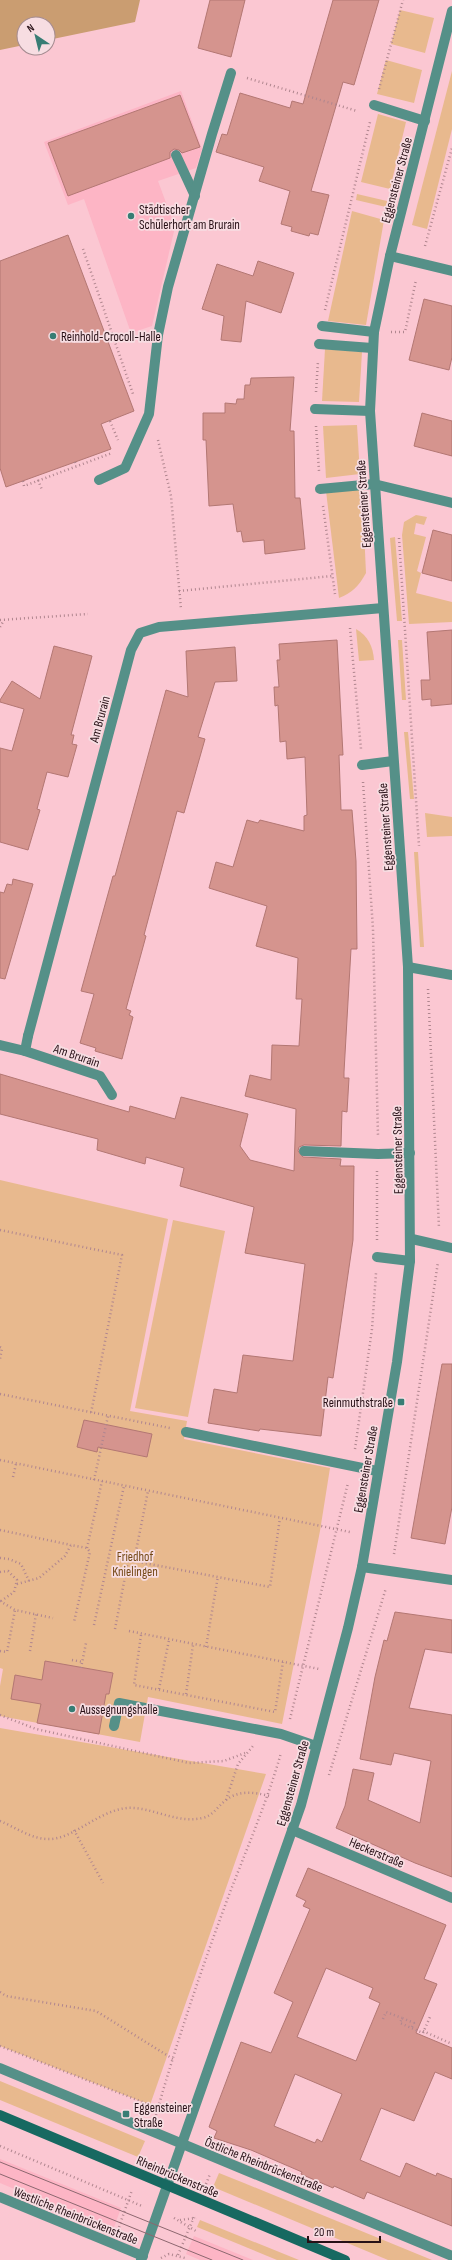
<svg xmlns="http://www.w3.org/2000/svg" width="452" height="2260" font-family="'Sofia Sans Condensed',sans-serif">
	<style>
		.built { fill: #fdb5c5 }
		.green { fill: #e8b98e }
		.forest { fill: #ca9d71 }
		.building { fill: #d5948e; stroke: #b37773; fill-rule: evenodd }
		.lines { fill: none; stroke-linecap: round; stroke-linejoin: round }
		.path { stroke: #b0868f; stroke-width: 2.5; stroke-dasharray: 1 3; stroke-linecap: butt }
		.service { stroke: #559088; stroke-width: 10 }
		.minor { stroke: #559088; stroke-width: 10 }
		.secondary { stroke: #176961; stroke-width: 10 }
		.tram { stroke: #8c676f; stroke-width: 1 }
		.poi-dot { fill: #377d74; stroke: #f7dde2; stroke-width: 1.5 }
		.labels { text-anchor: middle; stroke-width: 3.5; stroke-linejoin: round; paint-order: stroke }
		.street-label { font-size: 13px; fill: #271016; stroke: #f7dde2 }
		.poi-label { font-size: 13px; fill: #271016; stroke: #f7dde2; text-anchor: start }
		.park-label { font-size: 13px; fill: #744815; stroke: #f7dde2 }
	</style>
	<rect width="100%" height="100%" fill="#fbc7d2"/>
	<g class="built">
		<polygon points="181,91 202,149 196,168 158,181 175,227 152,326 131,333 84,199 68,205 44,142"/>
		<polygon points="0,2159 121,2208 113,2230 0,2183"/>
		<polygon points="194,2236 253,2260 200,2260 186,2254"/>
	</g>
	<g class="green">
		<polygon points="400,10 434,18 425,53 391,44"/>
		<polygon points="386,60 422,70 414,103 377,94"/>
		<polygon points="452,71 452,129 427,229 412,225"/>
		<polygon points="378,114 406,122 390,189 361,182"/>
		<polygon points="357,194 387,201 386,207 356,200"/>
		<polygon points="352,211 384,220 366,325 328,321"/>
		<polygon points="325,349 362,352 359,402 322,401"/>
		<polygon points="357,425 360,474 326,478 323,426"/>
		<path d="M362 487 366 573C359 586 352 593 339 598L326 491Z"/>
		<polygon points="416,515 427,517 424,525 416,523 414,534 426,537 417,571 421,573 416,593 452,602 452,622 409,624 402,535 404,522"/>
		<polygon points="395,537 402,621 397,621 390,538"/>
		<path d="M356 629C368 636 373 646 374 660L359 661Z"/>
		<polygon points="398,640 402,640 406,700 402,700"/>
		<polygon points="404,732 408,732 414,799 410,799"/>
		<polygon points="425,813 452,817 452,836 427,837"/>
		<polygon points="414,852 418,852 424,947 420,947"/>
		<polygon points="0,1180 168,1219 130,1411 187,1421 184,1439 330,1468 320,1531 282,1724 148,1697 140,1742 0,1716 0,1686 3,1669 0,1668"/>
		<polygon points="173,1220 225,1231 188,1417 135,1408"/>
		<polygon points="0,1728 266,1774 150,2105 0,2046"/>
		<polygon points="0,2081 145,2141 138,2157 0,2100"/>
		<polygon points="219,2173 244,2183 432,2260 388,2260 213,2187"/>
		<polygon points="200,2220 299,2260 277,2260 197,2227"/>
	</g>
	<polygon class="forest" points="0,0 140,0 135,22 48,40 48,24 24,24 24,45 0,50"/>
	<g class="building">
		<polygon points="210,0 245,0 231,57 198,48"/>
		<polygon points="333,0 379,0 354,85 343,82 311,191 329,195 318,235 310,233 309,236 291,231 292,227 281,224 290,191 259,181 264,167 216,152 222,134 227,135 240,93 290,108 292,101 303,104"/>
		<polygon points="180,95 200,147 182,153 179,150 174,149 170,152 170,158 68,196 48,143"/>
		<polygon points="68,235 134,411 101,424 111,449 6,487 0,468 0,261"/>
		<polygon points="258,261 294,273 281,313 246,301 241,342 221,340 224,316 202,309 217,264 253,276"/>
		<polygon points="424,299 452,306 452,357 449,370 409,360"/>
		<polygon points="294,377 290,431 294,431 295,498 300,498 305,549 265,554 264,540 243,542 241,531 237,532 233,504 209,506 206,440 203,440 203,413 225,413 225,403 236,404 237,399 244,399 245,385 250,385 251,378"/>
		<polygon points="422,413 452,421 452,456 414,446"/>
		<polygon points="433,530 452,535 452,581 422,573"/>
		<polygon points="452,630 452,704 431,706 431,699 422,700 421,680 430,680 427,632"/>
		<polygon points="337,640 343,755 339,755 341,810 352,810 356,861 357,949 351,949 344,1072 344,1078 349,1078 347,1112 342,1111 341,1146 304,1145 299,1147 298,1151 303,1157 341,1159 340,1166 354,1166 353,1240 333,1378 328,1377 321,1436 260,1429 259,1431 208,1423 214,1389 237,1393 243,1355 293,1361 305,1264 245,1253 254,1207 180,1186 184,1168 146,1157 145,1164 97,1150 98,1139 0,1114 0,1074 129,1112 130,1106 175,1119 181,1097 248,1114 240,1146 250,1160 294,1171 296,1109 245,1096 250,1075 271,1080 272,1045 299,1046 302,999 296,999 298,958 256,946 267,906 209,888 216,862 233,867 247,820 258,823 260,820 304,831 304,816 307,815 305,757 287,759 286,741 280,742 278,705 275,706 274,687 279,687 277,660 280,660 279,644"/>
		<polygon points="54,646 92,656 71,735 74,735 72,744 77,745 68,777 47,772 37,809 40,810 28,850 0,842 0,748 12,751 24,709 0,702 0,700 12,681 40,699"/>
		<polygon points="235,647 237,681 215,682 198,737 205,739 184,813 177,811 144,935 146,936 126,1009 131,1011 129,1015 133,1017 122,1059 95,1051 96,1048 80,1043 94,994 81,991 113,876 115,876 166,690 188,697 186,651"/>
		<polygon points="13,879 33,884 5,979 0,978 0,892 4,893 7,884 12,885"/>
		<polygon points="442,1364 452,1364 452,1507 445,1544 411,1538"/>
		<polygon points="84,1420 152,1434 147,1457 98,1447 97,1452 77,1447"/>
		<polygon points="395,1612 452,1620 452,1653 425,1649 409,1708 452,1715 452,1877 415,1863 336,1828 345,1806 353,1769 374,1773 368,1800 420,1823 431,1761 394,1753 391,1765 360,1759 375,1677 384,1640 387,1641"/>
		<polygon points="45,1661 113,1673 109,1694 106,1694 99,1734 37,1723 41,1704 11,1699 15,1675 42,1680"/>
		<path d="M308 1868 446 1925 424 1979 437 1984 416 2033 452 2048V2079L435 2072 414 2121 381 2108 360 2160 400 2177 406 2163 436 2176 437 2173 452 2179V2226L367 2192 364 2199 334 2186 333 2188 301 2174 302 2172 251 2150 214 2138 217 2131 209 2127 241 2042 271 2053 293 2002 274 1993 310 1909 303 1906 306 1901 296 1896ZM326 1968 373 1988 369 1998 380 2003 356 2061 297 2037ZM295 2074 342 2094 322 2142 317 2139 315 2143 274 2126Z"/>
	</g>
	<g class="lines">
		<g class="path">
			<polyline points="247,78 357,111"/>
			<polyline points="379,89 403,0"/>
			<polyline points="425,246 452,148"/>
			<polyline points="83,249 133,394"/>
			<polyline points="325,310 370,122"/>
			<polyline points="391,332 405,332 416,280"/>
			<polyline points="316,392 318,361"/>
			<polyline points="110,421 118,440"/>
			<polyline points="316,426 319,471"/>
			<polyline points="158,440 171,496 181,609"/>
			<polyline points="75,462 76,466"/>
			<polyline points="38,480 42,490"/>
			<polyline points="23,481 24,486 112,453"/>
			<polyline points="323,506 335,594"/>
			<polyline points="399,538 419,846"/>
			<polyline points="179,591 332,576"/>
			<polyline points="0,620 88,614"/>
			<polyline points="0,627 4,620"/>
			<polyline points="350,628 361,749"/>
			<polyline points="363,782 373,929 378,1136"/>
			<polyline points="428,989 439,1228"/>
			<polyline points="0,1230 122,1255 91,1413"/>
			<polyline points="377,1240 377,1171"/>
			<polyline points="0,1347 2,1348 0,1359"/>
			<polyline points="0,1394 170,1428"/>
			<polyline points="355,1449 372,1329 376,1273"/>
			<polyline points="0,1460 350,1532"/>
			<polyline points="13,1477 16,1464"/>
			<polyline points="94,1480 108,1416"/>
			<polyline points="0,1530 71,1545"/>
			<polyline points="87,1548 102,1481"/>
			<polyline points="394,1554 438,1262"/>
			<polyline points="0,1558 9,1559 21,1564 29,1581"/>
			<polyline points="134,1561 270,1587 280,1518"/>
			<polyline points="0,1572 8,1571 17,1580 14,1592 1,1601"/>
			<polyline points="17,1584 39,1578 65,1556 71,1545 87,1548 90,1552 74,1622"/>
			<polyline points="0,1601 15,1610 53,1618"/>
			<polyline points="94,1625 124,1486"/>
			<polyline points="115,1629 128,1561 134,1561 148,1491"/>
			<polyline points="129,1631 319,1669"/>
			<polyline points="141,1635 134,1685 275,1712 283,1662"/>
			<polyline points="206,1647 218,1576"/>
			<polyline points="0,1651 7,1652 15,1610"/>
			<polyline points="30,1651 36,1614"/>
			<polyline points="72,1660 83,1662"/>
			<polyline points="81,1668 86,1643"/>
			<polyline points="159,1689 169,1640"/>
			<polyline points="186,1694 193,1645"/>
			<polyline points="0,1715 36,1729 189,1763 224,1761 245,1753"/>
			<polyline points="290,1719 348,1483"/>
			<polyline points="329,1775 386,1588"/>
			<polyline points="226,1800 238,1764 253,1746"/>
			<path d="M0 1821C15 1827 31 1839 48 1839 73 1840 97 1811 127 1808 150 1806 176 1824 202 1818 213 1816 217 1807 226 1800 239 1790 254 1792 269 1796"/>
			<polyline points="74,1830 103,1883"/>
			<polyline points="0,1992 6,1996 96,2011 173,2059"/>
			<polyline points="383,2019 386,2012 402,2018"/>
			<polyline points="412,2027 414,2023 402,2018 400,2023 423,2033 430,2017"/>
			<polyline points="423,2031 452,2044"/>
			<polyline points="0,2046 150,2105 157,2112"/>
			<path d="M156 2115C177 2041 202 1967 229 1895 247 1848 267 1802 281 1753"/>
			<polyline points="0,2146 142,2206"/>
			<polyline points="206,2184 210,2174"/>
			<polyline points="174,2218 196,2231"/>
			<polyline points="180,2220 196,2218"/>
			<polyline points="119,2227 132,2190"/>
			<polyline points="178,2255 194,2217"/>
			<polyline points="161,2258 169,2254 185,2258"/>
		</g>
		<g class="service">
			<polyline points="374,105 425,121"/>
			<polyline points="176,155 195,196"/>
			<polyline points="322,326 374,332"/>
			<polyline points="319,344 372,348"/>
			<polyline points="315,409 370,411"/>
			<polyline points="99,480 125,468 149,414 158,335 168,287 212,134 231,73"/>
			<polyline points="320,489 374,484"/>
			<polyline points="362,765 393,761"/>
			<polyline points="28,1036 25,1051 100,1076 112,1095"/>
			<polyline points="0,1045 25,1051"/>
			<polyline points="304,1151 378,1154 410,1153"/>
			<polyline points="377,1257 410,1261"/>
			<polyline points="186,1432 377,1471"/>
			<polyline points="114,1726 119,1703 281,1734 316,1746"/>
		</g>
		<g class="minor">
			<polyline points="390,256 452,271"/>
			<polyline points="374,484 452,503"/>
			<polyline points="408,967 452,975"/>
			<polyline points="28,1036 131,650 140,633 159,627 383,608"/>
			<polyline points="412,1239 452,1248"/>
			<polyline points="362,1567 452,1580"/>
			<polyline points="292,1830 452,1898"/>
			<polyline points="0,2068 452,2256"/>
			<polyline points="0,2197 143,2256"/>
			<polyline points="141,2260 301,1805 348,1628 362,1567 397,1362 410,1261 408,967 370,411 374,332 390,256 452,11"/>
		</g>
		<polyline class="secondary" points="0,2115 345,2260"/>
		<g class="tram">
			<polyline points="0,2162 243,2260"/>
			<polyline points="0,2174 212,2260"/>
		</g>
	</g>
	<g class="poi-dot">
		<circle cx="131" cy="216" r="4"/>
		<circle cx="53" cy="336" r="4"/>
		<rect x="397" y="1398" width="8" height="8" rx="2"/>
		<circle cx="72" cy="1709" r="4"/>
		<rect x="122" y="2110" width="8" height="8" rx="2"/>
	</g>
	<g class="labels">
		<g class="street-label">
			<text transform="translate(396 180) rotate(-75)" y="5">Eggensteiner Straße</text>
			<text transform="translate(363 504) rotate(-94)" y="5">Eggensteiner Straße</text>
			<text transform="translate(99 719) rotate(-75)" y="5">Am Brurain</text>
			<text transform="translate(385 827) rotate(-94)" y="5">Eggensteiner Straße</text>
			<text transform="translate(77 1055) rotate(19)" y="5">Am Brurain</text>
			<text transform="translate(397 1150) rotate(-91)" y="5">Eggensteiner Straße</text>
			<text transform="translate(365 1469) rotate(-80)" y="5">Eggensteiner Straße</text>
			<text transform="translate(292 1783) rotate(-74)" y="5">Eggensteiner Straße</text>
			<text transform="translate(377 1852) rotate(23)" y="5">Heckerstraße</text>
			<text transform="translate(264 2164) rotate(22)" y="5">Östliche Rheinbrückenstraße</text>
			<text transform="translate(178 2176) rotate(23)" y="5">Rheinbrückenstraße</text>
			<text transform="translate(76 2215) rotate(22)" y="5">Westliche Rheinbrückenstraße</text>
		</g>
		<g class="poi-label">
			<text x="139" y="214">Städtischer<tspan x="139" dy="15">Schülerhort am Brurain</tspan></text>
			<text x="61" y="341">Reinhold-Crocoll-Halle</text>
			<text x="393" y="1407" text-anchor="end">Reinmuthstraße</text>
			<text x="80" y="1714">Aussegnungshalle</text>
			<text x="134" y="2112">Eggensteiner<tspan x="134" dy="15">Straße</tspan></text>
		</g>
		<g class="park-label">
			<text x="135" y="1561">Friedhof<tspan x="135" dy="15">Knielingen</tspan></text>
		</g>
	</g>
	<g transform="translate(36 36) rotate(325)"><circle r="19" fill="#f7dde2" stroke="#a48b90"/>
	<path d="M0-3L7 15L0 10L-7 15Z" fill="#377d74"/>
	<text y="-6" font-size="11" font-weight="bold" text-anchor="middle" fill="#271016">N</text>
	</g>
	<path d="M308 2236v6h72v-6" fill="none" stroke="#271016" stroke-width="2"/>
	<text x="314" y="2236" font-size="12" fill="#271016" stroke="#f7dde2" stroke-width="3" paint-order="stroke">20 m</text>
</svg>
